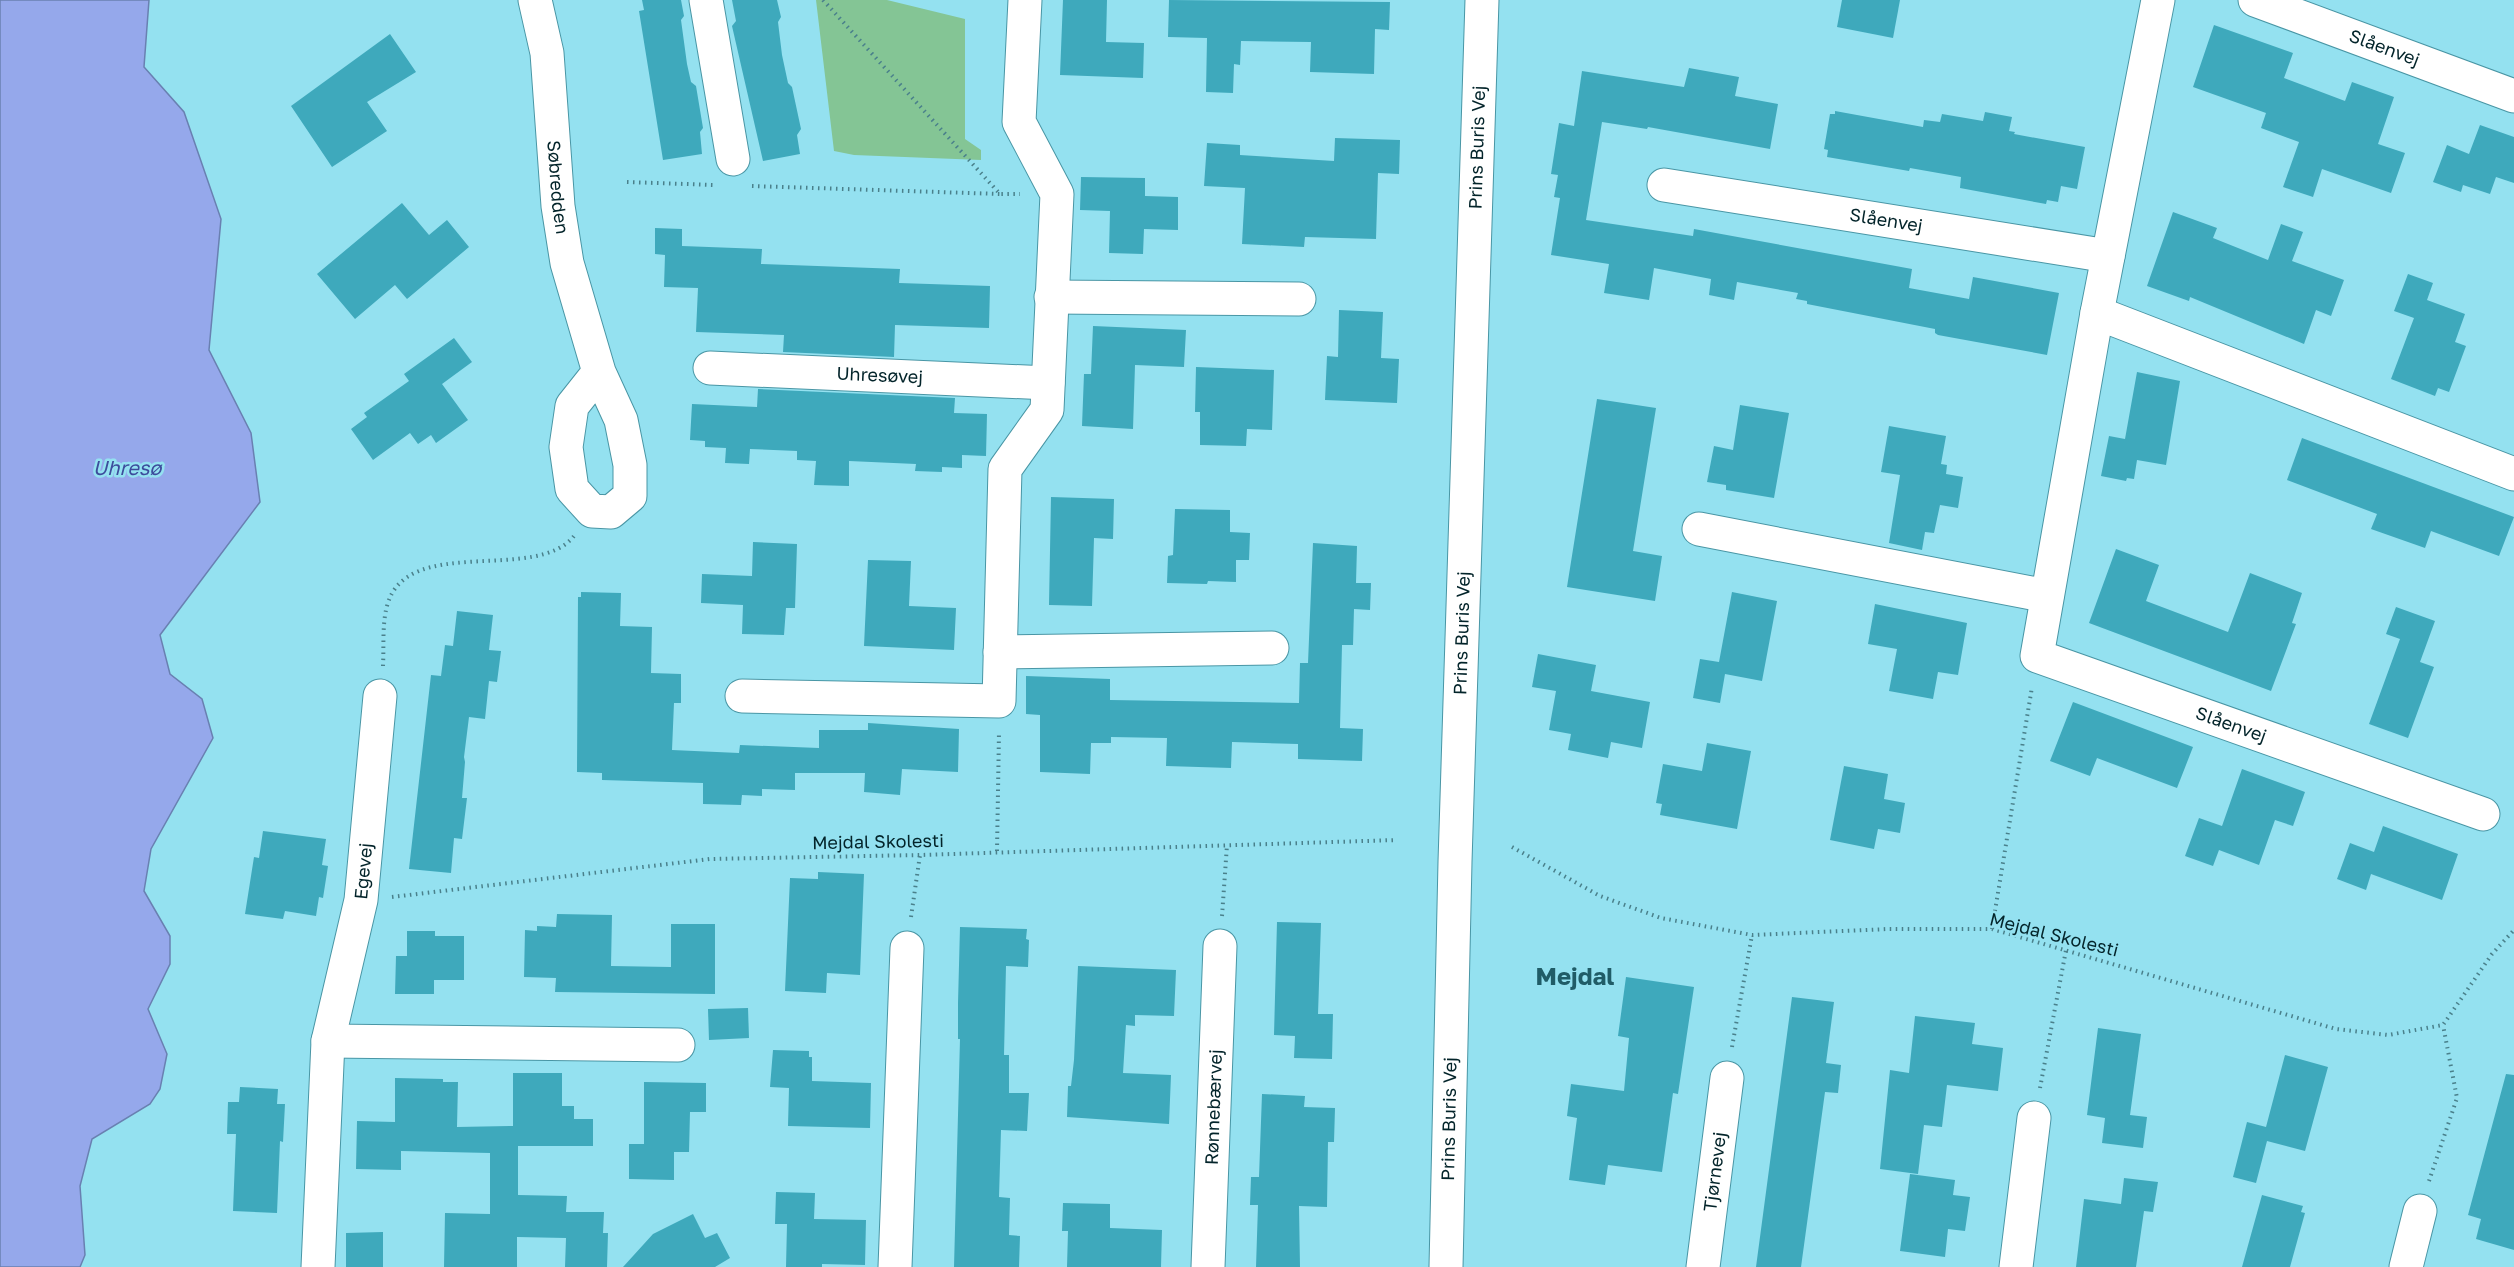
<svg xmlns="http://www.w3.org/2000/svg" width="2514" height="1267" font-family="'Golos Text',sans-serif">
	<style>
		.green { fill: #84c595 }
		.water { fill: #95a8eb; stroke: #6980b1; stroke-width: 1.5 }
		.building { fill: #3ea9bc }
		.lines { fill: none; stroke-linecap: round; stroke-linejoin: round }
		.minor-casing { stroke: #4996a5; stroke-width: 35 }
		.tertiary-casing { stroke: #4996a5; stroke-width: 35 }
		.path { stroke: #4a808b; stroke-width: 4; stroke-dasharray: 1.5 4.5; stroke-linecap: butt }
		.minor { stroke: #fff; stroke-width: 33 }
		.tertiary { stroke: #fff; stroke-width: 33 }
		.labels { text-anchor: middle; stroke-width: 5; stroke-linejoin: round; paint-order: stroke }
		.street-label { font-size: 18px; fill: #03242a; stroke: #94e1f0 }
		.water-label { font-size: 20px; font-style: italic; fill: #3d4c9c; stroke: #94e1f0 }
		.district-label { font-size: 24px; font-weight: bold; fill: #205c67; stroke: #94e1f0 }
	</style>
	<rect width="100%" height="100%" fill="#94e1f0"/>
	<polygon class="green" points="816,0 887,0 965,19 965,139 981,150 981,160 854,155 834,151"/>
	<polygon class="water" points="0,0 149,0 144,67 184,112 221,219 209,350 251,433 260,502 160,635 170,674 202,699 213,738 151,849 144,891 170,936 170,964 148,1009 167,1054 160,1089 150,1104 92,1139 80,1186 85,1255 80,1267 0,1267"/>
	<g class="building">
		<polygon points="642,0 681,0 684,16 681,20 687,64 691,82 696,86 703,128 700,132 702,154 663,160 639,11 644,10"/>
		<polygon points="732,0 777,0 781,17 778,22 782,55 788,83 792,87 801,129 797,135 800,154 763,161 732,26 736,21"/>
		<polygon points="1063,0 1107,0 1106,42 1144,43 1143,78 1060,75"/>
		<polygon points="1169,0 1390,2 1389,30 1375,29 1374,74 1310,72 1311,42 1241,41 1240,65 1234,64 1233,93 1206,92 1207,38 1168,37"/>
		<polygon points="1842,0 1900,0 1893,38 1837,27"/>
		<polygon points="2214,25 2293,53 2284,78 2345,101 2352,82 2394,97 2378,144 2405,153 2391,193 2322,169 2313,197 2283,187 2299,142 2261,128 2266,113 2193,87"/>
		<polygon points="390,34 416,72 367,102 387,131 332,167 291,106"/>
		<polygon points="1689,68 1739,77 1735,96 1778,104 1770,149 1648,127 1647,129 1602,122 1586,220 1693,236 1694,229 1912,269 1909,288 1969,299 1973,277 2059,293 2047,355 1938,335 1935,333 1935,329 1807,304 1807,301 1796,299 1798,293 1737,282 1734,300 1709,295 1711,279 1654,268 1649,300 1604,293 1609,264 1551,255 1560,198 1554,197 1558,175 1551,174 1559,123 1574,126 1582,71 1684,87"/>
		<polygon points="1835,111 1923,127 1924,120 1940,122 1942,114 1983,121 1985,112 2012,117 2009,131 2015,132 2014,134 2085,147 2077,189 2061,186 2058,202 2047,200 2046,204 1960,188 1961,177 1910,168 1909,171 1827,157 1828,150 1824,149 1830,114 1835,114"/>
		<polygon points="2480,125 2514,137 2514,183 2496,177 2490,194 2463,185 2461,192 2433,182 2447,145 2469,154"/>
		<polygon points="1335,138 1400,140 1399,174 1378,173 1376,239 1305,237 1304,247 1242,244 1245,188 1204,186 1207,143 1240,145 1240,155 1334,161"/>
		<polygon points="1081,177 1145,178 1145,196 1178,197 1178,230 1144,229 1143,254 1109,253 1110,211 1080,210"/>
		<polygon points="402,203 429,235 447,220 469,247 407,299 395,285 355,319 317,274"/>
		<polygon points="2173,212 2217,228 2213,238 2268,260 2281,224 2303,232 2292,261 2344,280 2331,316 2316,310 2304,344 2190,297 2189,301 2147,286"/>
		<polygon points="655,228 682,229 682,246 762,249 761,264 900,269 899,283 990,286 989,328 895,325 894,357 783,352 784,335 696,332 698,288 664,287 665,255 655,254"/>
		<polygon points="2408,274 2433,283 2427,300 2465,314 2455,342 2466,346 2449,392 2438,388 2435,396 2391,379 2414,318 2394,311"/>
		<polygon points="1339,310 1383,312 1381,358 1399,359 1397,403 1325,400 1327,356 1338,357"/>
		<polygon points="1093,326 1186,330 1184,367 1135,365 1133,429 1082,426 1084,374 1091,374"/>
		<polygon points="454,338 472,362 442,384 468,420 436,443 431,435 418,444 410,433 373,460 351,429 367,417 364,413 409,381 404,374"/>
		<polygon points="1196,367 1274,370 1272,430 1247,429 1246,446 1200,445 1200,412 1195,412"/>
		<polygon points="2137,372 2180,381 2166,465 2137,460 2134,479 2127,478 2126,481 2101,476 2109,436 2125,439"/>
		<polygon points="758,389 955,398 954,413 987,414 986,456 962,455 962,468 942,467 942,472 915,471 916,464 849,461 849,486 814,485 816,461 797,460 797,451 750,449 749,464 725,463 726,448 705,447 705,441 690,440 692,404 757,407"/>
		<polygon points="1597,399 1656,408 1633,551 1662,556 1655,601 1567,587"/>
		<polygon points="1740,405 1789,413 1774,498 1726,490 1726,485 1707,482 1714,446 1733,450"/>
		<polygon points="1889,426 1946,436 1941,464 1947,465 1946,474 1963,477 1958,508 1940,505 1934,533 1925,532 1922,550 1889,543 1900,475 1881,472"/>
		<polygon points="2302,438 2514,517 2499,556 2431,531 2425,548 2371,529 2377,514 2287,480"/>
		<polygon points="1051,497 1114,499 1113,539 1094,538 1092,606 1049,605"/>
		<polygon points="1175,509 1230,510 1230,532 1250,533 1249,560 1236,560 1236,582 1208,581 1207,584 1167,583 1168,556 1173,555"/>
		<polygon points="753,542 797,544 795,608 786,608 784,635 742,634 743,605 701,603 702,574 752,576"/>
		<polygon points="1313,543 1357,546 1356,583 1371,583 1370,610 1354,609 1353,645 1342,645 1340,728 1363,729 1362,761 1298,759 1298,744 1232,742 1231,768 1166,766 1167,738 1111,737 1111,743 1091,743 1090,774 1040,772 1040,715 1026,714 1026,676 1110,679 1110,700 1299,703 1300,663 1308,663"/>
		<polygon points="2116,549 2159,565 2146,601 2228,632 2250,573 2302,593 2292,623 2296,624 2271,691 2089,623"/>
		<polygon points="868,560 911,561 909,606 956,608 954,650 864,646"/>
		<polygon points="581,592 621,593 620,626 652,627 651,673 681,674 681,703 674,703 672,750 739,753 740,745 819,748 819,730 868,730 868,723 959,729 958,772 902,769 900,795 864,792 865,773 795,773 795,790 762,789 762,796 742,795 741,805 703,804 703,783 602,780 602,773 577,772 578,597 581,597"/>
		<polygon points="1732,592 1777,601 1762,681 1725,674 1720,703 1693,698 1700,659 1719,662"/>
		<polygon points="1875,604 1967,623 1958,675 1938,672 1933,699 1889,691 1897,649 1868,644"/>
		<polygon points="2396,607 2435,621 2420,662 2434,667 2408,738 2369,724 2400,639 2386,634"/>
		<polygon points="457,611 493,615 489,650 501,651 497,682 489,681 485,719 469,717 464,757 465,762 462,798 467,798 462,839 454,838 451,873 409,869 431,675 441,676 445,645 453,646"/>
		<polygon points="1538,654 1596,665 1591,691 1650,702 1642,748 1611,742 1608,758 1568,750 1571,734 1549,730 1556,691 1532,687"/>
		<polygon points="2073,702 2193,747 2177,788 2097,758 2090,776 2050,761"/>
		<polygon points="1707,743 1751,751 1737,829 1660,815 1662,804 1656,803 1663,764 1702,771"/>
		<polygon points="1844,766 1888,774 1884,799 1905,803 1900,833 1878,829 1874,849 1830,840"/>
		<polygon points="2242,769 2305,792 2293,826 2275,820 2259,865 2219,850 2213,866 2185,856 2199,818 2222,826"/>
		<polygon points="2383,826 2458,854 2442,900 2371,874 2366,890 2337,879 2350,843 2374,852"/>
		<polygon points="263,831 326,839 322,865 328,866 323,898 319,897 316,916 285,911 283,919 245,914 254,857 259,858"/>
		<polygon points="818,872 864,874 860,975 827,973 826,993 785,991 790,878 818,879"/>
		<polygon points="557,914 612,915 611,966 671,967 671,924 715,924 715,994 555,992 556,978 524,977 525,930 537,931 537,926 556,927"/>
		<polygon points="1277,922 1321,923 1318,1014 1333,1014 1332,1059 1294,1058 1295,1036 1274,1035"/>
		<polygon points="960,927 1027,929 1026,939 1029,940 1028,967 1006,966 1004,1055 1009,1055 1009,1093 1029,1093 1027,1131 1001,1130 999,1197 1010,1198 1009,1235 1020,1236 1019,1267 954,1267 960,1039 958,1039 958,1003"/>
		<polygon points="407,931 435,931 435,936 464,936 464,980 434,980 434,994 395,994 396,956 407,956"/>
		<polygon points="1078,966 1176,970 1174,1016 1135,1015 1135,1026 1126,1025 1123,1073 1171,1075 1169,1124 1067,1117 1068,1086 1071,1086 1074,1060"/>
		<polygon points="1626,977 1694,987 1678,1094 1673,1093 1662,1172 1608,1165 1605,1185 1569,1180 1577,1118 1567,1116 1571,1084 1624,1091 1629,1038 1618,1036"/>
		<polygon points="1792,997 1834,1002 1826,1063 1841,1065 1838,1093 1825,1092 1801,1267 1756,1267"/>
		<polygon points="748,1008 749,1038 709,1040 708,1009"/>
		<polygon points="1915,1016 1975,1023 1972,1044 2003,1048 1998,1091 1947,1085 1942,1127 1924,1125 1918,1174 1880,1169 1890,1070 1909,1073"/>
		<polygon points="2098,1028 2141,1034 2130,1115 2147,1117 2143,1148 2102,1143 2105,1118 2087,1115"/>
		<polygon points="773,1050 809,1051 809,1057 812,1057 812,1081 871,1083 870,1128 788,1126 789,1088 770,1087"/>
		<polygon points="2285,1055 2328,1067 2305,1151 2267,1141 2256,1183 2233,1177 2247,1122 2266,1127"/>
		<polygon points="513,1073 562,1073 562,1106 574,1106 574,1119 593,1119 593,1146 518,1146 518,1195 567,1196 566,1212 604,1212 603,1233 608,1233 607,1267 565,1267 566,1238 517,1237 517,1267 444,1267 445,1213 490,1214 490,1153 401,1151 401,1170 356,1169 357,1121 395,1122 395,1078 443,1079 443,1082 458,1082 457,1127 513,1126"/>
		<polygon points="2506,1074 2514,1075 2514,1250 2476,1239 2481,1219 2468,1215"/>
		<polygon points="644,1082 706,1083 706,1112 690,1112 689,1152 674,1152 674,1180 629,1179 629,1144 644,1144"/>
		<polygon points="240,1087 278,1089 277,1104 285,1104 283,1142 280,1141 277,1213 233,1211 236,1134 227,1134 228,1102 239,1102"/>
		<polygon points="1262,1094 1305,1096 1304,1107 1335,1108 1334,1142 1328,1142 1327,1207 1299,1206 1300,1267 1256,1267 1258,1205 1250,1205 1251,1177 1259,1177"/>
		<polygon points="1910,1174 1955,1180 1953,1195 1970,1197 1965,1231 1948,1229 1945,1257 1900,1251"/>
		<polygon points="2124,1178 2158,1182 2153,1212 2144,1211 2136,1267 2076,1267 2084,1199 2121,1204"/>
		<polygon points="776,1192 815,1193 814,1219 866,1220 865,1265 822,1264 822,1267 786,1267 787,1224 775,1224"/>
		<polygon points="2262,1195 2303,1206 2301,1212 2305,1213 2290,1267 2242,1267"/>
		<polygon points="1063,1203 1110,1204 1110,1228 1162,1230 1161,1267 1067,1267 1068,1231 1062,1231"/>
		<polygon points="693,1214 705,1238 717,1233 730,1258 715,1267 623,1267 653,1234"/>
		<polygon points="383,1232 383,1267 346,1267 346,1233"/>
	</g>
	<g class="lines">
		<defs>
			<g id="minor">
				<path id="s1" d="M535 0 547 53 558 206 567 263 599 372 621 420 630 465V496L611 512 592 511 572 489 566 447 572 406 599 372"/>
				<polyline points="706,0 733,159"/>
				<path id="s2" d="M2158 0 2097 313 2037 656 2483 814"/>
				<path id="s3" d="M2255 0 2514 96"/>
				<path id="s4" d="M1664 185 2108 256"/>
				<polyline points="1051,297 1299,299"/>
				<polyline points="2097,313 2514,474"/>
				<path id="s5" d="M710 368 1048 383"/>
				<polyline points="1699,529 2047,596"/>
				<polyline points="1000,652 1272,648"/>
				<polyline points="742,696 999,701 1005,469 1047,410 1057,194 1019,122 1025,0"/>
				<polyline points="328,1041 678,1045"/>
				<path id="s6" d="M318 1267 328 1041 361 900 380 696"/>
				<polyline points="895,1267 907,948"/>
				<path id="s7" d="M1208 1267 1220 946"/>
				<path id="s8" d="M1703 1267 1727 1078"/>
				<polyline points="2016,1267 2034,1118"/>
				<polyline points="2406,1267 2420,1211"/>
			</g>
			<g id="tertiary">
				<path id="s9" d="M1446 1267 1455 862 1482 0"/>
			</g>
		</defs>
		<use href="#minor" class="minor-casing"/>
		<use href="#tertiary" class="tertiary-casing"/>
		<g class="path">
			<polyline points="823,0 1000,194 1020,194"/>
			<polyline points="627,182 714,185"/>
			<polyline points="752,186 1000,194"/>
			<path d="M383 666C384 647 382 624 387 606 406 533 536 584 574 536"/>
			<polyline points="1512,847 1600,896 1661,918 1752,935 1888,929 1992,929 2336,1029 2388,1035 2443,1025 2492,954 2514,930"/>
			<polyline points="997,851 999,732"/>
			<polyline points="392,897 710,859 920,855 1397,840"/>
			<polyline points="1222,916 1227,845"/>
			<polyline points="911,917 920,855"/>
			<polyline points="1992,929 2032,687"/>
			<polyline points="1732,1047 1752,935"/>
			<polyline points="2040,1088 2066,950"/>
			<polyline points="2429,1181 2457,1098 2443,1025"/>
		</g>
		<use href="#minor" class="minor"/>
		<use href="#tertiary" class="tertiary"/>
	</g>
	<g class="labels">
		<g class="street-label">
			<text dy="6" stroke="none"><textPath href="#s3" startOffset="138">Slåenvej</textPath></text>
			<text dy="6" stroke="none"><textPath href="#s9" startOffset="1120">Prins Buris Vej</textPath></text>
			<text dy="6" stroke="none"><textPath href="#s1" startOffset="189">Søbredden</textPath></text>
			<text dy="6" stroke="none"><textPath href="#s4" startOffset="225">Slåenvej</textPath></text>
			<text dy="6" stroke="none"><textPath href="#s5" startOffset="170">Uhresøvej</textPath></text>
			<text dy="6" stroke="none"><textPath href="#s9" startOffset="634">Prins Buris Vej</textPath></text>
			<text dy="6" stroke="none"><textPath href="#s2" startOffset="873">Slåenvej</textPath></text>
			<text transform="translate(878 842) rotate(-1)" y="6">Mejdal Skolesti</text>
			<text dy="6" stroke="none"><textPath href="#s6" startOffset="400">Egevej</textPath></text>
			<text transform="translate(2054 935) rotate(14)" y="6">Mejdal Skolesti</text>
			<text dy="6" stroke="none"><textPath href="#s7" startOffset="160">Rønnebærvej</textPath></text>
			<text dy="6" stroke="none"><textPath href="#s9" startOffset="148">Prins Buris Vej</textPath></text>
			<text dy="6" stroke="none"><textPath href="#s8" startOffset="96">Tjørnevej</textPath></text>
		</g>
		<g class="water-label">
			<text x="127" y="475">Uhresø</text>
		</g>
		<g class="district-label">
			<text x="1575" y="985">Mejdal</text>
		</g>
	</g>
</svg>
